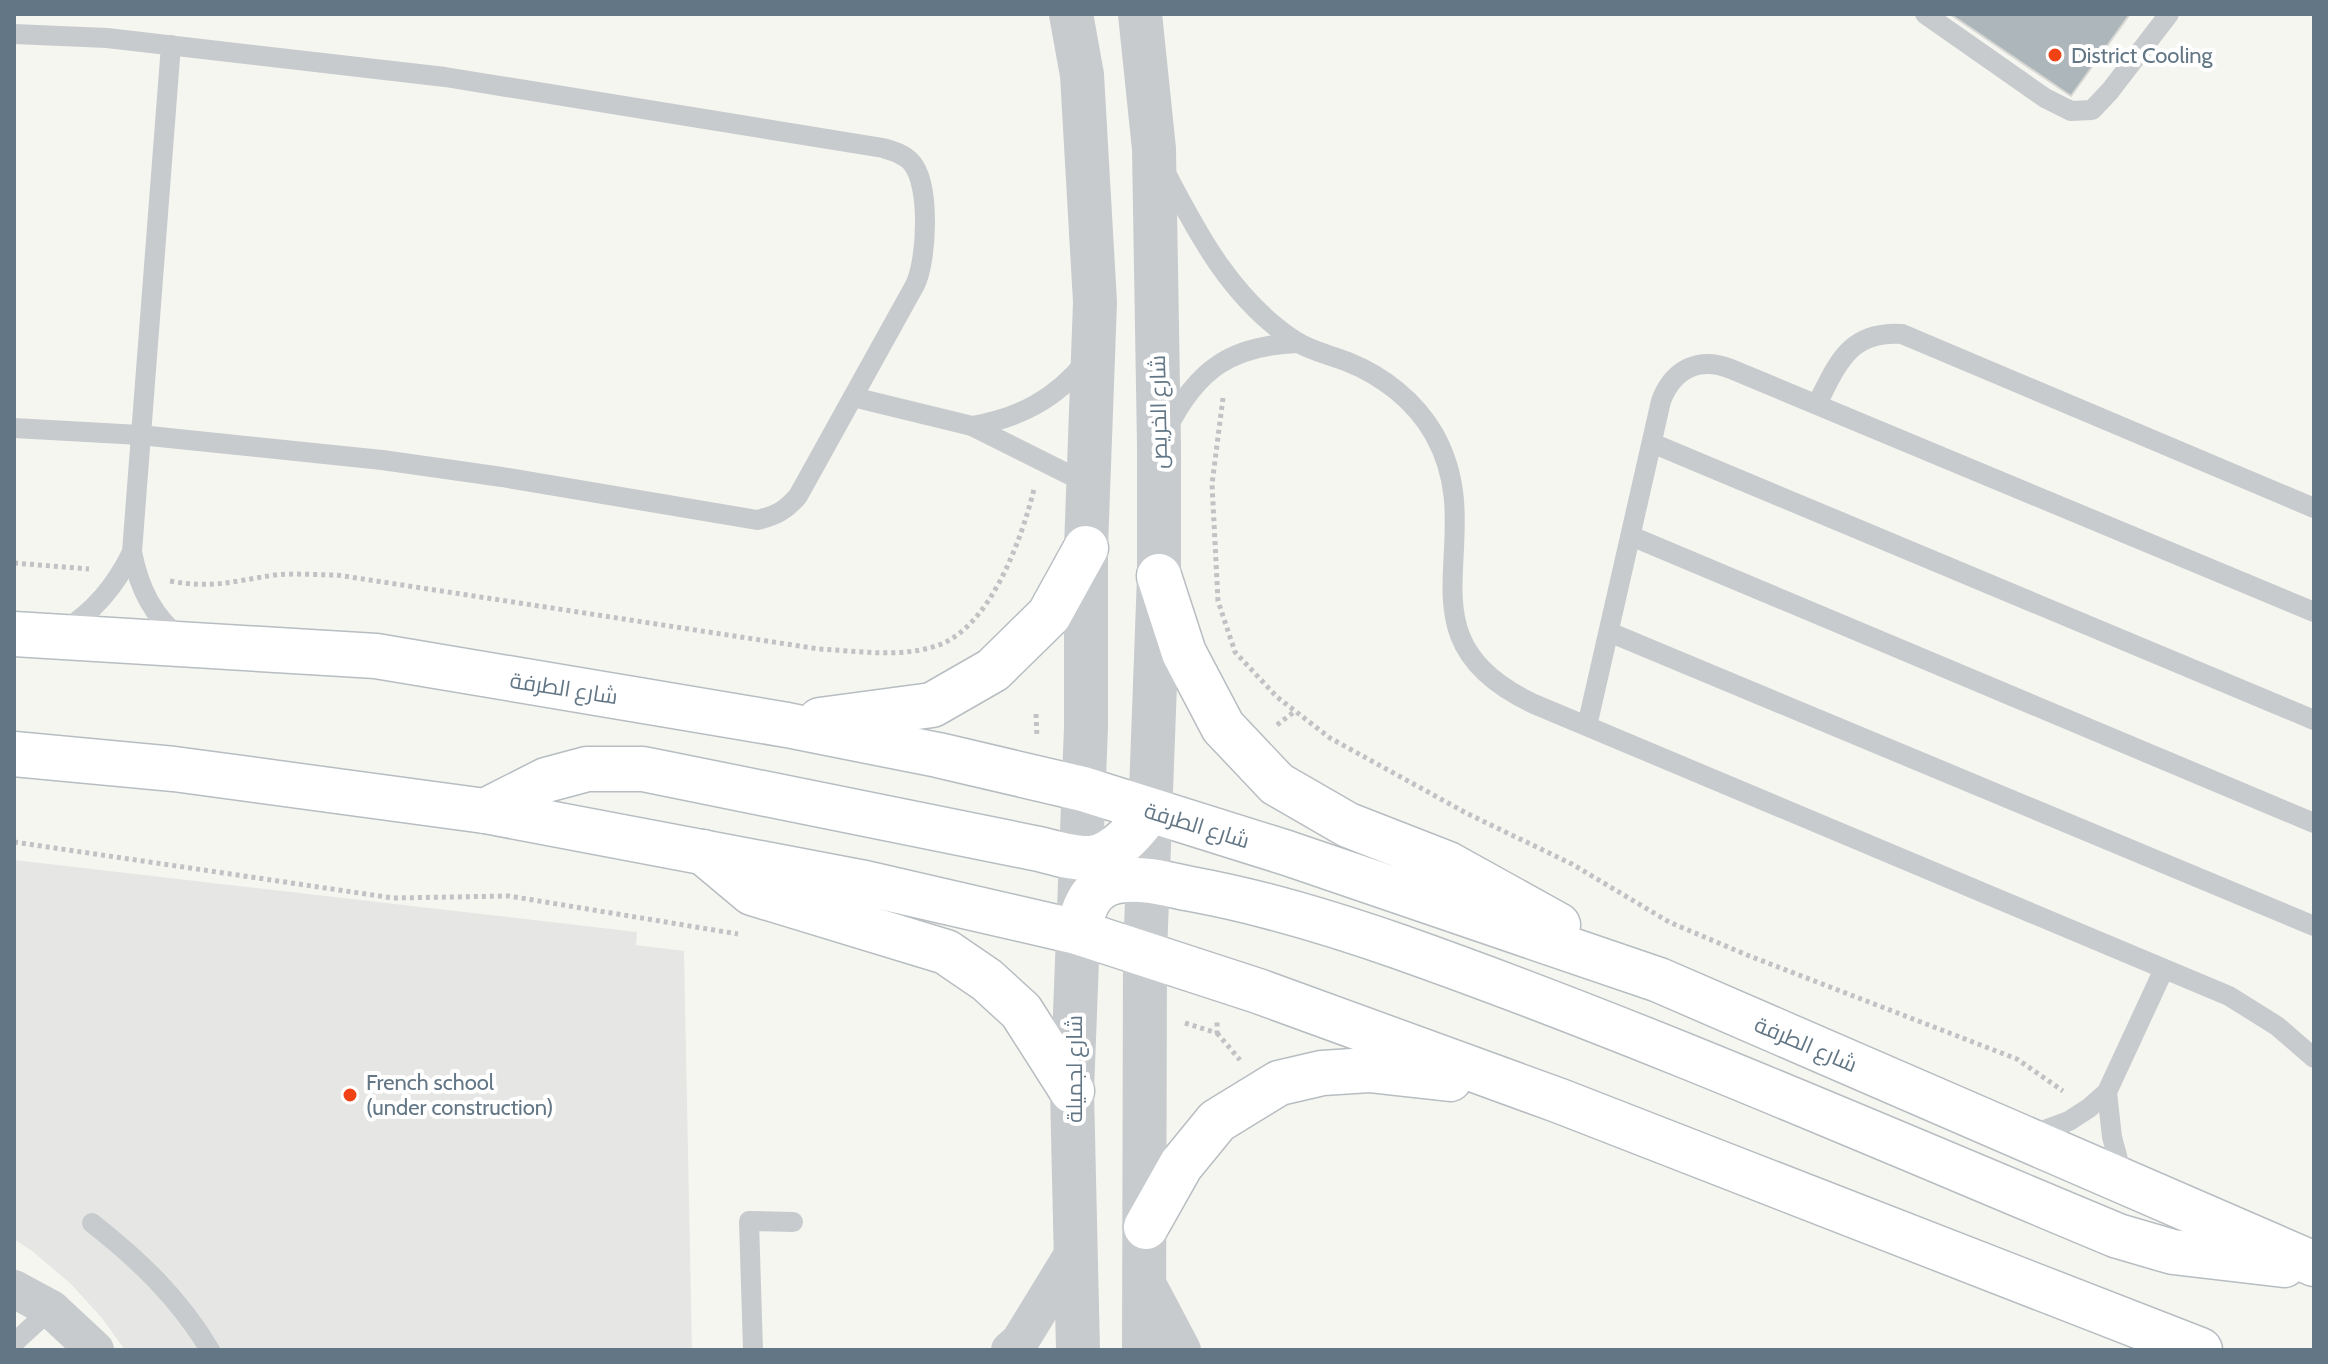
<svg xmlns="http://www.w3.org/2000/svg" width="2328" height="1364" font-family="Cabin,Cairo,sans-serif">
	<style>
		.built { fill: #e6e7e5 }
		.building { fill: #adb6ba; stroke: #d7d7d4; stroke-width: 2 }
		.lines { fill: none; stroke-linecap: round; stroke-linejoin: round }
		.secondary-casing { stroke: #b7bdc1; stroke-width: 47 }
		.path { stroke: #c0c2c4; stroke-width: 5; stroke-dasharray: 4 4; stroke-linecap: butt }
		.service { stroke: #c8cbce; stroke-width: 20 }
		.minor { stroke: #c8cbce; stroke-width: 38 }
		.tertiary { stroke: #c8cbce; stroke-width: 44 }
		.secondary { stroke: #fff; stroke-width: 44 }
		.poi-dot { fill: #f14216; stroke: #fff; stroke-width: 3 }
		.labels { text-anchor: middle; stroke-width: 8; stroke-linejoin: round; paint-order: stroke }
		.poi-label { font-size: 22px; fill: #627685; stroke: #fff; text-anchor: start }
		.street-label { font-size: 22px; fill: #627685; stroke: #fff }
	</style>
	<rect width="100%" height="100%" fill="#f6f6f1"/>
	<polygon class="built" points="14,860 637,932 636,945 684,951 692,1350 125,1350 101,1317 70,1283 32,1251 14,1239"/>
	<polygon class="building" points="1950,14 2130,14 2071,96"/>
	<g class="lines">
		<defs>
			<g id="secondary">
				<polyline points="1159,576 1184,653 1223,727 1277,784 1348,825 1448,864 1558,925"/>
				<polyline points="14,634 376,656 787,725 938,755 1083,789 1287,853 1659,980 2314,1264"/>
				<polyline points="820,720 932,705 993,670 1049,615 1086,548"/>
				<polyline points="14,754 174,769 485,811 860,882 1077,932 1258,991 1560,1101 2200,1350"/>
				<path d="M485 811 546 780 587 769H643L1039 849C1055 853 1074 859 1091 858 1116 855 1136 829 1150 811"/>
				<polyline points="703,852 752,893 946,952 987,980 1021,1011 1072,1091"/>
				<path d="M1077 932C1085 905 1091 882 1125 880 1147 878 1170 885 1191 889 1263 902 1331 923 1400 947 1643 1033 1880 1137 2118 1236L2173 1252 2284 1265"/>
				<polyline points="1146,1227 1181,1165 1217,1121 1279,1083 1322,1073 1369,1070 1450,1079"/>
			</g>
		</defs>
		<use href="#secondary" class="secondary-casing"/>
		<g class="path">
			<polyline points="1223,398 1212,484 1218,601 1235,652 1277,697 1330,738 1468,814 1572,864 1669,922 1747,955 2017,1059 2063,1091"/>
			<polyline points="14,563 89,569"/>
			<path d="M170 581C213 589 233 581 275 575 295 573 317 575 337 575L819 649C858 651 899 658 936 646 990 629 1022 538 1034 489"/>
			<polyline points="1036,714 1037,737"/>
			<polyline points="1277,725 1295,711"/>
			<polyline points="14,842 393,898 509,896 738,934"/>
			<polyline points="1185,1023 1217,1033 1217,1020"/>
			<polyline points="1217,1033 1240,1060"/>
		</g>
		<g class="service">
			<polyline points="1925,14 2045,98 2071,111 2092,110 2110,91 2169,14"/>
			<path d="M14 34 107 38 445 77 883 148C893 151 904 154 911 162 931 183 927 261 915 285L798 496C786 510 776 516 757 520L502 477 382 460 140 435 14 428"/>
			<path d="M171 45 132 552C139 588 153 617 182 639"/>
			<path d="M1165 171C1198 235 1233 301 1297 342 1311 351 1331 355 1348 362 1383 376 1415 401 1434 434 1494 540 1390 637 1534 704L2229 996 2277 1026 2314 1058"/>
			<polyline points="853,397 972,426 1088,484"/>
			<path d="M1817 404C1838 363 1849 331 1902 334L2314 508"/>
			<path d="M972 426C1019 418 1056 399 1086 361"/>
			<path d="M1167 429C1197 369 1232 345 1299 343"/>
			<polyline points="1652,443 2314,720"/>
			<polyline points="1631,536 2314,823"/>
			<path d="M62 632C94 611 115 587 132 552"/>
			<polyline points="1609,632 2314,926"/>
			<path d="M1587 726 1661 401C1673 369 1699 356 1731 369L2314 612"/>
			<polyline points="2107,1092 2112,1137 2123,1178"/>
			<polyline points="2031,1135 2069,1121 2089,1108 2107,1092 2164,969"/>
			<path d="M92 1223C139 1260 179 1298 210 1350"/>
			<polyline points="14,1343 51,1309"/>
			<polyline points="753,1350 749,1221 793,1222"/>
		</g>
		<g class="minor">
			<polyline points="1143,1276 1182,1350"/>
			<polyline points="14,1289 51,1309 95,1350"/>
			<polyline points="1010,1350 1020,1341 1077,1248"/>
		</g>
		<g class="tertiary">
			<polyline points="1071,14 1082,75 1095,302 1086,548 1086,727 1072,1091 1078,1350"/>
			<polyline points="1140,14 1154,149 1159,446 1159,576 1145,954 1144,1350"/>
		</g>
		<use href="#secondary" class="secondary"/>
	</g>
	<g class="poi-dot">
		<circle cx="2055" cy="55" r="8"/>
		<circle cx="350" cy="1095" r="8"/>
	</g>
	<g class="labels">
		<g class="poi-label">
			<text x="2071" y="63">District Cooling</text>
			<text x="366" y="1090">French school<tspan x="366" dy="25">(under construction)</tspan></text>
		</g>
		<g class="street-label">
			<text transform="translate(1158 412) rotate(-91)" y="8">شارع الخريص</text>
			<text transform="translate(564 688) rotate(9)" y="8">شارع الطرفة</text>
			<text transform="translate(1197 825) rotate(17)" y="8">شارع الطرفة</text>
			<text transform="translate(1806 1044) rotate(23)" y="8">شارع الطرفة</text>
			<text transform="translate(1074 1069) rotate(-90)" y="8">شارع لجميلة</text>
		</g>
	</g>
	<rect width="2328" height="1364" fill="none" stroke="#627685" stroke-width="32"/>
</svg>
